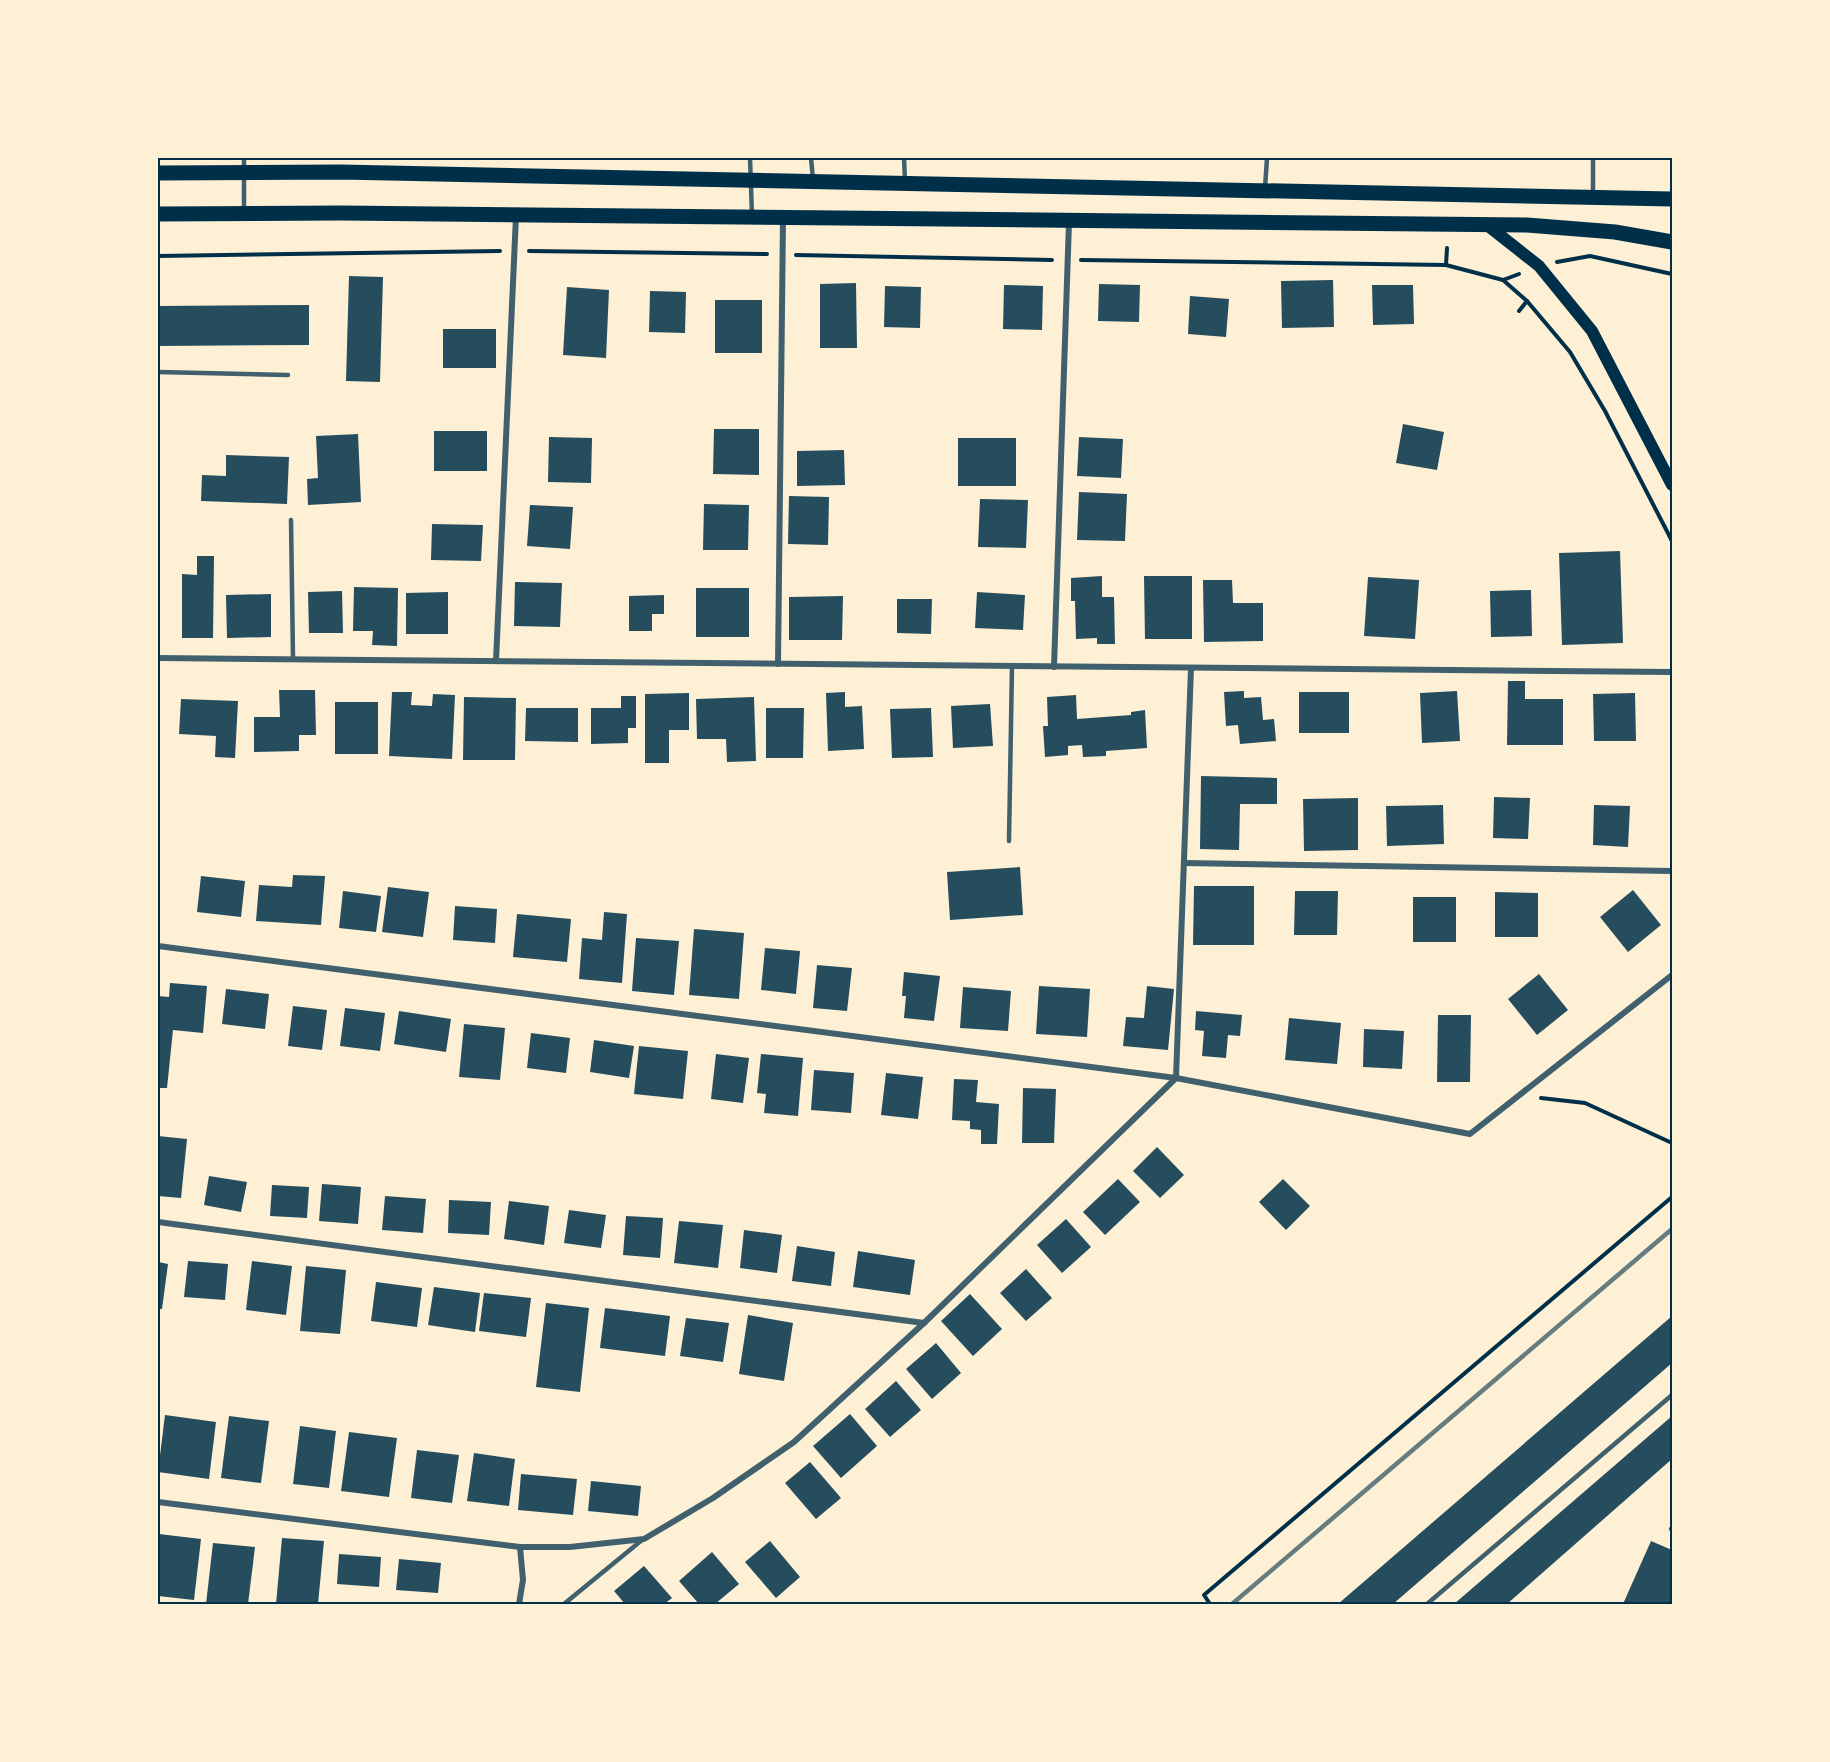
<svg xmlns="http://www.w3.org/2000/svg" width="1830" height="1762" font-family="'IBM Plex Sans',sans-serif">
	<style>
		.building { fill: #264d5e }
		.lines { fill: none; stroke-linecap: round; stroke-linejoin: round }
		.path { stroke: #003049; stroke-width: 4 }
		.service { stroke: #3f606c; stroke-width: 4.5 }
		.minor { stroke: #3f606c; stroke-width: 6 }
		.secondary { stroke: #003049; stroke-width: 12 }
		.primary { stroke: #003049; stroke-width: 15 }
		.rail { stroke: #657d81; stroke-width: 4.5 }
		.neatline { fill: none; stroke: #003049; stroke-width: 2 }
	</style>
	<rect width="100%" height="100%" fill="#fdf0d5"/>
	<g class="building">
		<polygon points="349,276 383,277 380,382 346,381"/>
		<polygon points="1333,280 1334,327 1282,328 1281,281"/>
		<polygon points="856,283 857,348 820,348 820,284"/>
		<polygon points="1099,284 1140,285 1139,322 1098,321"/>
		<polygon points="1004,285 1043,286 1042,330 1003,329"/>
		<polygon points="1372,285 1413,285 1414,324 1373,325"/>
		<polygon points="885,286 921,287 920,328 884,327"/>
		<polygon points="567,287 609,290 606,358 563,355"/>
		<polygon points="650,291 686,292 685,333 649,332"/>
		<polygon points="1190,296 1229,299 1226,337 1188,334"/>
		<rect x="715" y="300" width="47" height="53"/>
		<polygon points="309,305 309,345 158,346 158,306"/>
		<rect x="443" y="329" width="53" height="39"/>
		<polygon points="1403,424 1444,432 1437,470 1396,463"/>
		<polygon points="714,429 759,429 759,475 713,474"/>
		<rect x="434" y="431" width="53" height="40"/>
		<polygon points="358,434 361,502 308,505 307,479 318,478 316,436"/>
		<polygon points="549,437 592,438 591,483 548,482"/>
		<polygon points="1079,437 1123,439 1121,478 1077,476"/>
		<rect x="958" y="438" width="58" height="48"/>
		<polygon points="844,450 845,485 797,486 797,451"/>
		<polygon points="226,455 289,457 287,504 201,501 202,475 226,476"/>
		<polygon points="1079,492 1127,494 1125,541 1077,540"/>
		<polygon points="789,496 829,497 828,545 788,544"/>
		<polygon points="980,499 1028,500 1026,548 978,547"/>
		<polygon points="704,504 749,505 748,550 703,550"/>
		<polygon points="530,505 573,507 570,549 527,546"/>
		<polygon points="432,524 483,525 481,561 431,560"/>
		<polygon points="1620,551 1623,643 1562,645 1559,553"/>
		<polygon points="197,556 214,556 213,638 182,638 182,574 197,575"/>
		<polygon points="1102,576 1102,597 1114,597 1115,644 1097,644 1097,638 1076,639 1075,601 1071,601 1071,578"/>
		<polygon points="1144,576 1192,576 1192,639 1145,639"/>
		<polygon points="1368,577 1419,580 1415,639 1364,636"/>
		<polygon points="1203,580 1232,580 1233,603 1263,603 1263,641 1204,642"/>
		<polygon points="515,582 562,583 560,627 514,626"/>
		<polygon points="354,587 398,588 397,646 372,645 373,631 353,631"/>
		<rect x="696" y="588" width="53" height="49"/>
		<polygon points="1531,590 1532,636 1491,637 1490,591"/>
		<polygon points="342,591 343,633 309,633 308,592"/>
		<polygon points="448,592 448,634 406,634 406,593"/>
		<polygon points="977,592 1025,595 1023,630 975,628"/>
		<polygon points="271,594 271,637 227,638 226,595"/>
		<polygon points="664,595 664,614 652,614 652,631 629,631 629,596"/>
		<polygon points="843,596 842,640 789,640 789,597"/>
		<polygon points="897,599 932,599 931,634 897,633"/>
		<polygon points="1508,681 1525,681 1525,699 1563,699 1563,745 1507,745"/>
		<polygon points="279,690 315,690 316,735 299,735 299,751 254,752 254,717 280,717"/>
		<polygon points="1244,691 1244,698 1261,697 1263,720 1274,719 1276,741 1240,744 1238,725 1226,726 1224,692"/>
		<polygon points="1457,691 1460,741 1422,743 1420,693"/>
		<polygon points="392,692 412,692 411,705 432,706 433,694 455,695 452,759 389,756"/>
		<polygon points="845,692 845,707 862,706 864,749 828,751 826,693"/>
		<rect x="1299" y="692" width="50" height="41"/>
		<polygon points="689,693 689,730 669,730 669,763 645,763 645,694"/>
		<polygon points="1635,693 1636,741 1594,741 1593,694"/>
		<polygon points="1076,695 1077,719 1131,715 1131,712 1145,710 1147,748 1106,751 1106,756 1083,757 1082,745 1068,746 1068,755 1045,757 1043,726 1048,726 1047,697"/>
		<polygon points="621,696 636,696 636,728 628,728 628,743 591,744 591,708 621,708"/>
		<polygon points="464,697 516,698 515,760 463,760"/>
		<polygon points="754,697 756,761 727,762 726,739 697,739 696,699"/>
		<polygon points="181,699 238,701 235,758 215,757 216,736 179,734"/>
		<rect x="335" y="702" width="43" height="52"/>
		<polygon points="990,704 993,746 953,748 951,706"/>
		<polygon points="526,708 578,708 578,742 525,741"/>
		<polygon points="766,708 804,708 803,758 766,758"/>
		<polygon points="931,708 933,757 892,758 890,709"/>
		<polygon points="1201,776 1277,778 1277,804 1240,804 1239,850 1200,849"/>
		<polygon points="1494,797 1530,798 1528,839 1493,838"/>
		<polygon points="1358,798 1358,850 1304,851 1303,799"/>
		<polygon points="1443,805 1444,844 1387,846 1386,806"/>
		<polygon points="1594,805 1630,806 1628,847 1593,845"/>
		<polygon points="1020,867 1023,915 950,920 947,872"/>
		<polygon points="293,875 325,876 321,925 256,921 259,885 292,887"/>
		<polygon points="201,876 245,881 241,917 197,912"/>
		<polygon points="1194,886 1254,886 1254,945 1193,945"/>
		<polygon points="388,887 429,892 423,937 382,932"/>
		<polygon points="1633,890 1661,925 1628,952 1600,917"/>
		<polygon points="343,891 381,896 376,932 339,928"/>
		<polygon points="1295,891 1338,891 1337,935 1294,935"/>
		<polygon points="1495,892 1538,893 1538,937 1495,937"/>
		<rect x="1413" y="897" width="43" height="45"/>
		<polygon points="455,906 497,909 495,943 453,940"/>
		<polygon points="604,912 627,914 622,983 579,979 582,938 602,940"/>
		<polygon points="517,914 571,919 567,962 513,957"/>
		<polygon points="694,929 744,933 739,999 689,995"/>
		<polygon points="636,938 679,941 674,995 632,991"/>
		<polygon points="765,948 800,951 796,994 761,990"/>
		<polygon points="817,965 852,968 847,1011 813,1008"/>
		<polygon points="904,972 940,976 934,1021 904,1018 906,996 902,996"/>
		<polygon points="1539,974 1568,1010 1537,1035 1508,999"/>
		<polygon points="170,983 207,986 203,1033 173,1030 167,1088 158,1088 158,996 169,997"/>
		<polygon points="1039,986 1090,989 1087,1037 1036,1034"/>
		<polygon points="1147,986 1174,989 1168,1050 1123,1046 1126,1017 1144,1018"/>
		<polygon points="963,987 1011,991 1008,1031 960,1028"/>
		<polygon points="226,989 269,994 265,1029 222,1024"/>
		<polygon points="293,1006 327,1010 322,1050 288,1046"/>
		<polygon points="345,1008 385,1013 380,1051 340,1046"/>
		<polygon points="399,1011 451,1019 446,1052 394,1044"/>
		<polygon points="1196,1011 1242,1015 1240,1036 1228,1035 1226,1058 1202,1056 1204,1031 1195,1030"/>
		<polygon points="1438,1015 1471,1015 1470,1082 1437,1082"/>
		<polygon points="1289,1018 1341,1023 1337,1064 1285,1060"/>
		<polygon points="464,1024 505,1028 500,1080 459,1077"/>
		<polygon points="1364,1029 1404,1031 1402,1069 1363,1067"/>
		<polygon points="531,1033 570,1038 566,1073 527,1068"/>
		<polygon points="594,1040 634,1046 629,1078 590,1072"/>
		<polygon points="639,1046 688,1051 683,1099 634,1094"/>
		<polygon points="716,1054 749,1058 743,1103 711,1099"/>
		<polygon points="761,1054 803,1058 798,1116 764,1113 766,1094 757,1093"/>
		<polygon points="814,1070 854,1073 851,1113 811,1110"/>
		<polygon points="886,1073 923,1077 918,1119 881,1115"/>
		<polygon points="954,1079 978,1080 976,1102 999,1104 997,1144 981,1144 981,1130 970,1129 970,1121 952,1120"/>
		<polygon points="1023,1088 1056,1089 1054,1143 1022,1143"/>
		<polygon points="158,1136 187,1139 181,1198 158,1196"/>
		<polygon points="1157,1147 1184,1175 1160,1198 1133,1171"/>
		<polygon points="209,1176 247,1182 241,1212 204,1205"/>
		<polygon points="1118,1179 1140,1202 1105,1235 1083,1212"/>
		<polygon points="1283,1179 1310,1206 1286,1230 1259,1202"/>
		<polygon points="322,1184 361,1187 358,1224 319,1221"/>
		<polygon points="272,1185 309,1187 307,1218 270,1216"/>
		<polygon points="385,1196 426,1199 423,1233 382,1230"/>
		<polygon points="449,1200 491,1202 489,1235 448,1233"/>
		<polygon points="509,1201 549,1206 544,1245 504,1239"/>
		<polygon points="569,1210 606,1215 601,1248 564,1243"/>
		<polygon points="626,1216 663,1218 660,1258 623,1255"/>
		<polygon points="1066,1219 1091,1247 1062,1273 1037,1245"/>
		<polygon points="679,1221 723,1225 718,1268 674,1263"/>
		<polygon points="744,1230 782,1235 777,1273 740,1268"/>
		<polygon points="797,1246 835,1252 831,1286 792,1281"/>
		<polygon points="858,1251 915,1260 910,1295 853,1287"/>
		<polygon points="188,1261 228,1264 225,1300 184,1297"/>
		<polygon points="252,1261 292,1266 286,1315 246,1310"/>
		<polygon points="158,1262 168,1264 162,1309 158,1309"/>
		<polygon points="306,1266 346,1270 340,1334 300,1331"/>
		<polygon points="1026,1269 1052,1298 1026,1321 1000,1293"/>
		<polygon points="376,1282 422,1288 417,1327 371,1321"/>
		<polygon points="434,1287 480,1293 475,1332 428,1325"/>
		<polygon points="484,1293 531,1298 526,1337 479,1331"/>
		<polygon points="970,1294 1002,1329 973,1356 941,1321"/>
		<polygon points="546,1303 589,1308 580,1392 536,1387"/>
		<polygon points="605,1308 670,1316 665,1356 600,1348"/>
		<polygon points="748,1315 793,1323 784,1381 739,1374"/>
		<polygon points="1672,1316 1672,1363 1393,1604 1338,1604"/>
		<polygon points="686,1318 729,1323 723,1362 680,1356"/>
		<polygon points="936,1343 961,1373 932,1399 906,1369"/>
		<polygon points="896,1381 921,1410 890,1437 865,1409"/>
		<polygon points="850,1414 877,1446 841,1478 813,1446"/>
		<polygon points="165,1415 216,1422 209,1479 158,1472"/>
		<polygon points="229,1416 269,1421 261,1483 221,1478"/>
		<polygon points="1672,1416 1672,1459 1507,1604 1454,1604"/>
		<polygon points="300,1426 336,1431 329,1488 293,1484"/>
		<polygon points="349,1432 397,1438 389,1497 341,1491"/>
		<polygon points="417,1450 459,1455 452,1503 411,1498"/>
		<polygon points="474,1453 515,1459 509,1506 467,1501"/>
		<polygon points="810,1462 841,1498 816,1519 785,1483"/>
		<polygon points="521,1474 577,1479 573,1515 518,1510"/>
		<polygon points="591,1481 641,1486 638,1516 588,1511"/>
		<polygon points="159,1534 201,1539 194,1600 158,1596"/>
		<polygon points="282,1538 324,1541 318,1604 276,1604"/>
		<polygon points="770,1541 800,1577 776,1598 745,1562"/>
		<polygon points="1651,1541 1672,1550 1672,1604 1623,1604"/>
		<polygon points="213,1543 255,1547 248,1604 206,1604"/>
		<polygon points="712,1552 739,1584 715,1604 699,1604 679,1581"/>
		<polygon points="339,1554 381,1557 379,1587 337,1584"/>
		<polygon points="399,1559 441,1563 438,1593 396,1590"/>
		<polygon points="644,1566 672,1598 664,1604 625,1604 614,1591"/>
	</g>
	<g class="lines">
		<g class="path">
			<polyline points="529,251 767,254"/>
			<polyline points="796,255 1052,260"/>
			<polyline points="158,256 500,251"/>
			<polyline points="1081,260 1446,265 1503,280 1527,301 1570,352 1605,411 1672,541"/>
			<polyline points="1557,262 1590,256 1672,274"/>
			<polyline points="1446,265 1447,248"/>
			<polyline points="1503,280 1519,274"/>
			<polyline points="1519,311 1527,301"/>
			<polyline points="1541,1098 1585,1103 1672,1143"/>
			<polyline points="1210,1604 1204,1595 1672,1197"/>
		</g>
		<g class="service">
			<polyline points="750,158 752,215"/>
			<polyline points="811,158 813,179"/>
			<polyline points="904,158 905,181"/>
			<polyline points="1593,158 1593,195"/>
			<polyline points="1265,188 1267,158"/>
			<polyline points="244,212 244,158"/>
			<polyline points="158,372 288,375"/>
			<polyline points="291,520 293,659"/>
			<polyline points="1009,841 1012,666"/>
			<polyline points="1671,1529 1672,1530"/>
			<polyline points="564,1604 642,1540"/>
			<polyline points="1427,1604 1672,1395"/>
		</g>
		<g class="minor">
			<polyline points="158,658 1672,672"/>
			<polyline points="496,661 516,216"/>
			<polyline points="778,664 783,219"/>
			<polyline points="1054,667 1069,222"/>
			<polyline points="1184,863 1672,871"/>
			<polyline points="158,946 1176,1078 1470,1134 1672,975"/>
			<polyline points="158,1222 924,1323"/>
			<polyline points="158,1502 520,1547 570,1547 644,1539 713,1498 794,1442 924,1323 1176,1078 1191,668"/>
			<polyline points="519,1604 523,1580 520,1547"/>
		</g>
		<polyline class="secondary" points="1487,225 1539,266 1592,331 1672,485"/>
		<g class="primary">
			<polyline points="158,173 340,172 1672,199"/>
			<polyline points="158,214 341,213 1527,225 1615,232 1672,242"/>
		</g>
		<polyline class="rail" points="1232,1604 1672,1229"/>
	</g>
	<rect width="1830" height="1762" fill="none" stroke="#fdf0d5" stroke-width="318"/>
	<rect x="159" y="159" width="1512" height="1444" class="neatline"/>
</svg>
